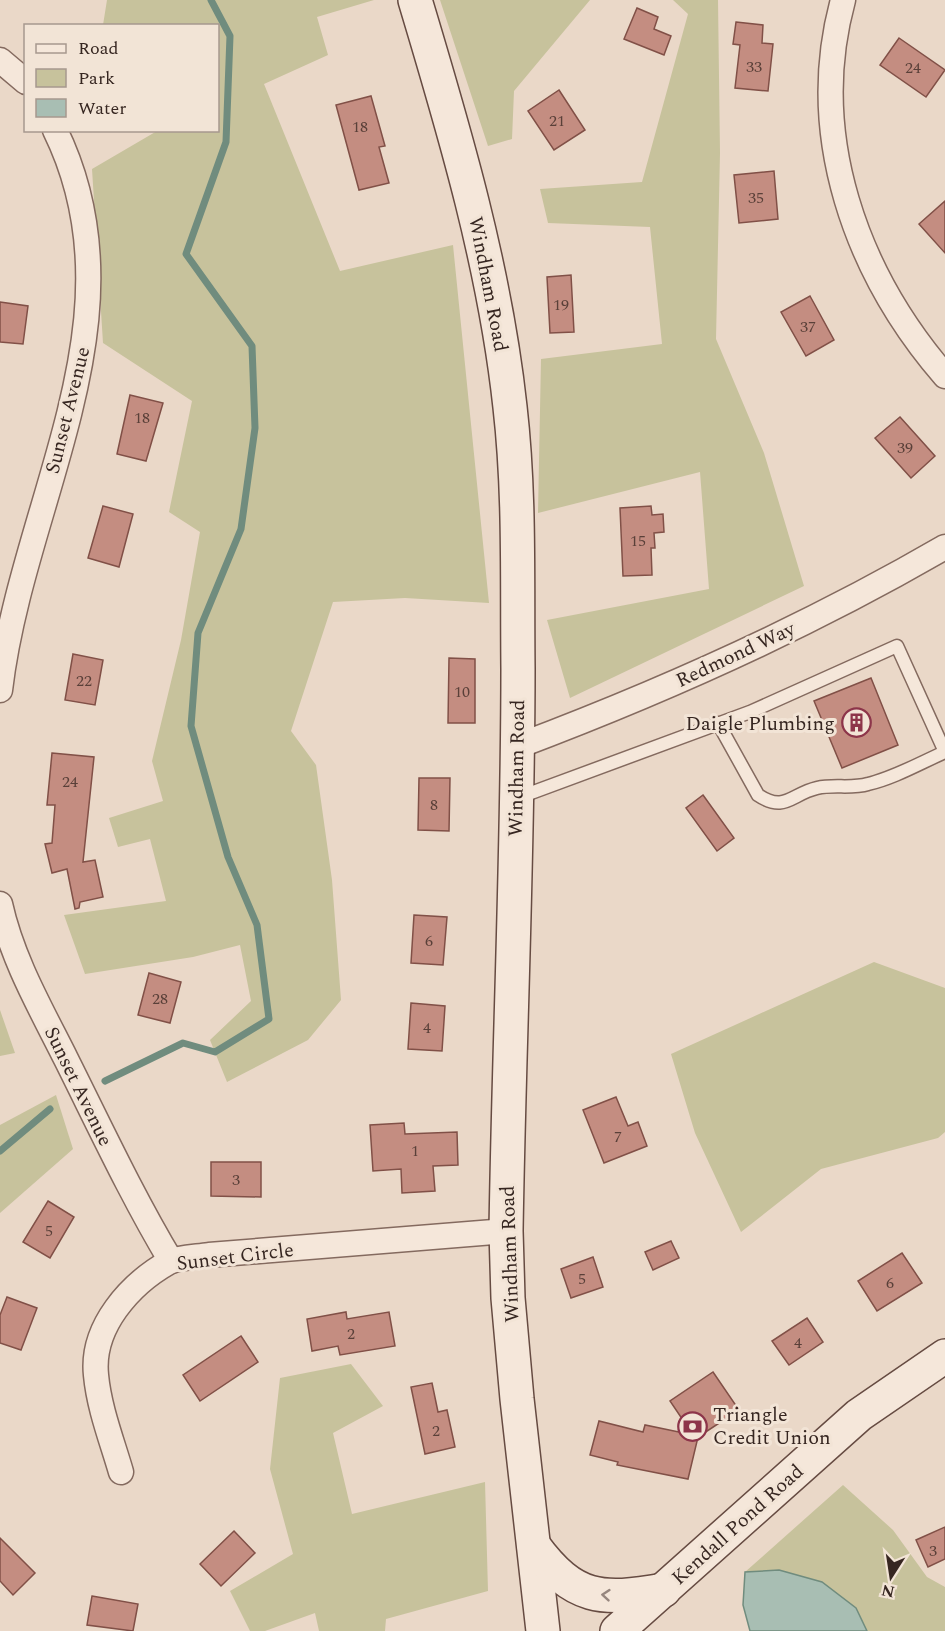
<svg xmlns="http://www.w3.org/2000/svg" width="945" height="1631" font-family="Spectral,serif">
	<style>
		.green { fill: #c7c29c }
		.water { fill: #a8beb3; stroke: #708c7e; stroke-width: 1.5 }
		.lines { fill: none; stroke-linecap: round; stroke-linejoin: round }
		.stream { stroke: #708c7e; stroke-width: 7 }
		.building { fill: #c48d81; stroke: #815047; stroke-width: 1.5 }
		.lane-casing { stroke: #846a5f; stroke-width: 15 }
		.street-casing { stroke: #846a5f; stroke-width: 27 }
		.secondary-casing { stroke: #664b42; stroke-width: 36 }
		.lane { stroke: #f5e7da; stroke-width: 12 }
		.street { stroke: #f5e7da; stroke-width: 24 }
		.secondary { stroke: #f5e7da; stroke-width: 33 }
		.oneway { stroke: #96867e }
		.labels { text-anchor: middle; stroke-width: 6; stroke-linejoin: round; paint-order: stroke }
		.number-label { font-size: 16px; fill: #5a4039 }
		.street-label { font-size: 20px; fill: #362621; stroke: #f2e4d6 }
		.poi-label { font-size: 20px; fill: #362621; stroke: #f2e4d6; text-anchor: end }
	</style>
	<rect width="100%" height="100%" fill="#ead8c8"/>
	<g class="green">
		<polygon points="107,0 374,0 317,17 328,55 264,84 340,271 453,245 489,603 405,598 333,602 291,731 316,765 332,880 341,1000 308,1040 227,1082 210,1040 251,1001 240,945 193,957 85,974 64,915 166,901 150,839 118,847 109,818 163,801 152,761 181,640 200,532 169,512 192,401 103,343 92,169 157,131 218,130 218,26 103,25"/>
		<polygon points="440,0 590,0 514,91 512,139 488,146"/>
		<polygon points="673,0 718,0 720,153 716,339 764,453 804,586 570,698 547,620 709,589 700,472 538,513 541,359 662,344 650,227 548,223 540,189 642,182 688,14"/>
		<polygon points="874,962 945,988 945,1132 938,1138 821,1169 741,1232 695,1133 671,1054"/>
		<polygon points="0,1010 15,1053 0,1056"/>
		<polygon points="56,1095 73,1149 0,1213 0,1125"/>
		<polygon points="351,1364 383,1406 333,1433 352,1514 485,1482 488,1591 386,1619 385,1631 319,1631 315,1613 265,1631 250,1631 230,1591 293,1554 270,1469 280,1378"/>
		<polygon points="843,1485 893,1530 927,1577 945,1587 945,1631 867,1631 856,1608 745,1572"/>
	</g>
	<polygon class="water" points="779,1570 822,1582 856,1608 867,1631 750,1631 743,1605 745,1572"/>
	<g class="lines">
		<g class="stream">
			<polyline points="105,1081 183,1043 215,1052 269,1019 257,925 228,857 191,726 198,633 241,529 255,428 252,346 186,254 226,142 230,36 211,0"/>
			<polyline points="0,1151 50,1109"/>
		</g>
	</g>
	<g class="building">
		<polygon points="637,8 658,17 654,29 671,36 664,55 624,39"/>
		<polygon points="736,22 763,25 762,43 773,44 768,91 735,88 740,45 733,44"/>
		<polygon points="899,38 945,70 926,97 880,65"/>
		<polygon points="559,90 585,130 554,150 528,111"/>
		<polygon points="371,96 385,146 379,147 389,183 359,190 336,105"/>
		<polygon points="774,171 778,219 739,223 734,175"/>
		<polygon points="945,201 945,253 919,224"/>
		<polygon points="571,275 574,332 550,333 547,277"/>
		<polygon points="810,296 834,340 806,356 781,312"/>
		<polygon points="0,302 28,306 23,344 0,342"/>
		<polygon points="130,395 163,403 146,461 117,454"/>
		<polygon points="900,417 935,456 911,478 875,438"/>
		<polygon points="103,506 133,514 119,567 88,558"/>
		<polygon points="651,506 652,515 663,514 664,532 654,533 655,548 651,548 652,575 623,576 620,508"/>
		<polygon points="73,654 103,660 95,705 65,700"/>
		<polygon points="449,658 475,659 475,723 448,723"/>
		<polygon points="871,678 898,745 842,768 814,701"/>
		<polygon points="52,753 94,757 83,862 95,860 103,897 80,902 79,908 75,909 67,869 52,873 45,844 52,843 55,805 47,805"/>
		<polygon points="419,778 450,778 449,831 418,830"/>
		<polygon points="703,795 734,838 717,851 686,808"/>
		<polygon points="414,915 447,917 443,965 411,963"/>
		<polygon points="149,973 181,982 170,1023 138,1015"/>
		<polygon points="411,1003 445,1006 442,1051 408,1049"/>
		<polygon points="616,1097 628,1126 638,1122 647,1146 604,1163 583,1110"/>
		<polygon points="404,1123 405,1134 457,1132 458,1165 433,1166 435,1191 402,1193 401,1169 373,1171 370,1125"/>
		<polygon points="211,1162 261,1162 261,1197 211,1196"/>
		<polygon points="48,1201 74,1217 50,1258 23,1242"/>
		<polygon points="671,1241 679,1258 653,1270 645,1252"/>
		<polygon points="902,1253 922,1283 877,1311 858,1281"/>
		<polygon points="593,1257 603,1287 571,1298 561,1269"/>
		<polygon points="7,1297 37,1308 21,1350 0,1343 0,1315"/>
		<polygon points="346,1312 347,1319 389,1312 395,1346 340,1355 338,1346 312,1351 307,1319"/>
		<polygon points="807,1318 823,1342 789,1365 772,1341"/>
		<polygon points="241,1336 258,1362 200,1401 183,1375"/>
		<polygon points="713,1372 739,1410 698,1437 688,1479 617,1465 618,1462 590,1455 599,1421 643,1432 645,1425 693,1435 670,1401"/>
		<polygon points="432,1383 438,1412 447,1410 455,1447 425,1454 411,1387"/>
		<polygon points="945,1527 945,1559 928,1567 916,1540"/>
		<polygon points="234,1531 255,1553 221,1586 200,1564"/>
		<polygon points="0,1538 35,1573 13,1595 0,1581"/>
		<polygon points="92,1596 138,1604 133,1631 87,1625"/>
	</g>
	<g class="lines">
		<defs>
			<path id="lane" d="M520 797 750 712 897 646 945 752C920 763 894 778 868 784 851 789 834 784 817 788 791 794 785 813 758 795L718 723"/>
			<g id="street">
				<path d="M843 0C806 135 856 273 945 376"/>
				<polyline points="0,60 26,82"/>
				<path d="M0 690C22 501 147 317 55 130"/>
				<path d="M518 746C664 691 809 626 945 547"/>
				<path d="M0 904C12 959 41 1009 66 1059 100 1127 132 1196 171 1261"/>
				<path d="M121 1472C112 1441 99 1408 96 1375 91 1327 130 1284 169 1262 180 1257 197 1257 209 1255L506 1231"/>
			</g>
			<g id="secondary">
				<path d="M415 0C455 133 495 268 510 407 520 494 517 581 518 669 518 856 509 1044 506 1231L508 1298 517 1399 543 1631"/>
				<path d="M534 1546C574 1600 601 1601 664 1590"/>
				<polyline points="617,1631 859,1415 945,1356"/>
			</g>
		</defs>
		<use href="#lane" class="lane-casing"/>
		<use href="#street" class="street-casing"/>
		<use href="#secondary" class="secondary-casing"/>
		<use href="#lane" class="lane"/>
		<use href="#street" class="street"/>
		<use href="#secondary" class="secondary"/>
	</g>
	<defs><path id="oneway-chevron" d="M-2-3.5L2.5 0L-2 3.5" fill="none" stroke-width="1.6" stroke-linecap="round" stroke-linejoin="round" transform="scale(1.5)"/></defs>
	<use class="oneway" href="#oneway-chevron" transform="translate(606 1595) rotate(-175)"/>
	<defs>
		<symbol id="building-ring" viewBox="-11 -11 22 22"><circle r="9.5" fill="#f2e4d6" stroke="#8d354a" stroke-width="1.5"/><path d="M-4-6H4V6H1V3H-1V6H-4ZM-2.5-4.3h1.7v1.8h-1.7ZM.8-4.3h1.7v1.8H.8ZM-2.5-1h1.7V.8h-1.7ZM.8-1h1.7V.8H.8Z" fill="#8d354a"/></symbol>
		<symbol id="bank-ring" viewBox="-11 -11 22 22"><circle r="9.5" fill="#f2e4d6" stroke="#8d354a" stroke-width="1.5"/><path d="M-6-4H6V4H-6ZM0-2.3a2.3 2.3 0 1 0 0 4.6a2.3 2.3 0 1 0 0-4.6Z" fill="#8d354a"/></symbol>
	</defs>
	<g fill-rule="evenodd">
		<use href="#building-ring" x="840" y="706" width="33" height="33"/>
		<use href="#bank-ring" x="676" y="1410" width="33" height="33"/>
	</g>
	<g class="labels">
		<g class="number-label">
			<text x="754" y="72">33</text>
			<text x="913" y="73">24</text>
			<text x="557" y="126">21</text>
			<text x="360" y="132">18</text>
			<text x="756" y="203">35</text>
			<text x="561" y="310">19</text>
			<text x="808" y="332">37</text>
			<text x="142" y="423">18</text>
			<text x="905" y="453">39</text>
			<text x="638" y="546">15</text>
			<text x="84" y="686">22</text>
			<text x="462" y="697">10</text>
			<text x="70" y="787">24</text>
			<text x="434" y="810">8</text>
			<text x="429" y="946">6</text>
			<text x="160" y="1004">28</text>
			<text x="427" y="1033">4</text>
			<text x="618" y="1142">7</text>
			<text x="415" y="1156">1</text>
			<text x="236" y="1185">3</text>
			<text x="49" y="1236">5</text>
			<text x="582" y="1284">5</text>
			<text x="890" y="1288">6</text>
			<text x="351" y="1339">2</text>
			<text x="798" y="1348">4</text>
			<text x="436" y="1436">2</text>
			<text x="933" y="1556">3</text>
		</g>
		<g class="street-label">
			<text transform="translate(489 284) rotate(79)" y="7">Windham Road</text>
			<text transform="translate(67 410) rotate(-76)" y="7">Sunset Avenue</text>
			<text transform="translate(735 654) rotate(-25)" y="7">Redmond Way</text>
			<text transform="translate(516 768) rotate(-89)" y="7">Windham Road</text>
			<text transform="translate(79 1086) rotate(64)" y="7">Sunset Avenue</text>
			<text transform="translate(509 1254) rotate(-92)" y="7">Windham Road</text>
			<text transform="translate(235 1256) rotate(-7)" y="7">Sunset Circle</text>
			<text transform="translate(737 1524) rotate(-42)" y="7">Kendall Pond Road</text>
		</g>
		<g class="poi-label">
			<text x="835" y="730">Daigle Plumbing</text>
			<text x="713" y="1421" text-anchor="start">Triangle<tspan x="713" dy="23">Credit Union</tspan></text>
		</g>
	</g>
	<rect x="24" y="24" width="195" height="108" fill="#f2e4d6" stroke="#a7988e" stroke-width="1.5"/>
	<rect x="36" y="44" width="30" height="9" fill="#f5e7da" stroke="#a7988e" stroke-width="1.5"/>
	<text x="78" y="54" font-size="18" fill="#362621">Road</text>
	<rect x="36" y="69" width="30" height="18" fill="#c7c29c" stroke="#a7988e" stroke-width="1.5"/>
	<text x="78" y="84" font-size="18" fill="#362621">Park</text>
	<rect x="36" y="99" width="30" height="18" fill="#a8beb3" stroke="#a7988e" stroke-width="1.5"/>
	<text x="78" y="114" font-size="18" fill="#362621">Water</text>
	<g transform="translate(891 1577) rotate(192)" stroke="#f2e4d6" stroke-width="4.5" paint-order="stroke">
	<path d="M0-4.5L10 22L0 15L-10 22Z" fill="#362621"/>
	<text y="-9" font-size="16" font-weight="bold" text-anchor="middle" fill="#362621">N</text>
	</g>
</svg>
